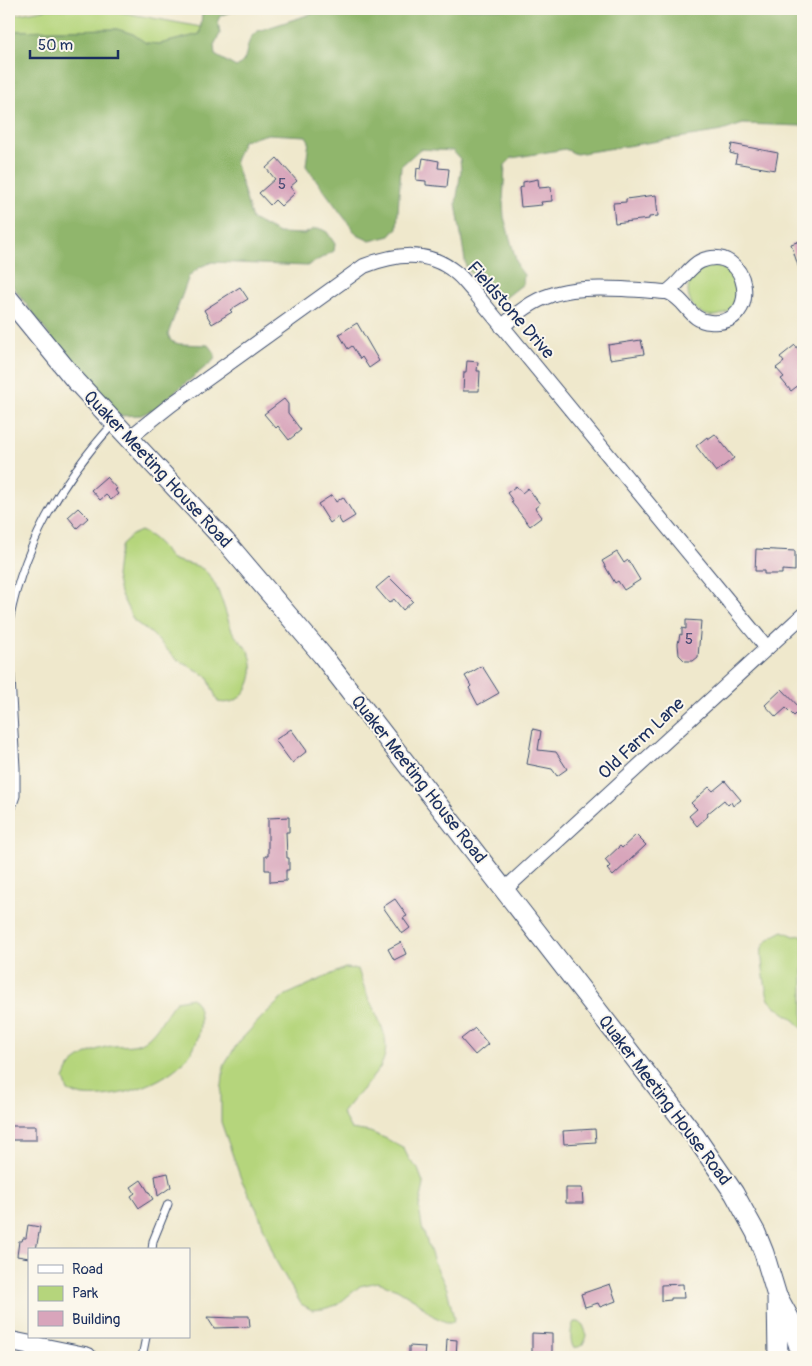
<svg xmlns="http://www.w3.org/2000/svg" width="812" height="1366" font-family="Pangolin,sans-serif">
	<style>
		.green { fill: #b5d57c; stroke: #68826d }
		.forest { fill: #90b66c; stroke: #567265 }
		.building { fill: #d8a5bb }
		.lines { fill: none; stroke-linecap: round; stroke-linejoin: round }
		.service-casing { stroke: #3b4b6e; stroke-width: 9 }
		.minor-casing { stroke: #3b4b6e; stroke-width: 16 }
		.secondary-casing { stroke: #3b4b6e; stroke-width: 21 }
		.service { stroke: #fff; stroke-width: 7 }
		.minor { stroke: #fff; stroke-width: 14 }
		.secondary { stroke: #fff; stroke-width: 19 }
		.labels { text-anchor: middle; stroke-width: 4; stroke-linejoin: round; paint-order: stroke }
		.number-label { font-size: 15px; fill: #4a4c75 }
		.street-label { font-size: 18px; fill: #1b2f5e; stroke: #fbf7ec }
	</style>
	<rect width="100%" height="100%" fill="#fbf7ec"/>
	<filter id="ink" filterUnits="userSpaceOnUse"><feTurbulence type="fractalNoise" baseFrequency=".02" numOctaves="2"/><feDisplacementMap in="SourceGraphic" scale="10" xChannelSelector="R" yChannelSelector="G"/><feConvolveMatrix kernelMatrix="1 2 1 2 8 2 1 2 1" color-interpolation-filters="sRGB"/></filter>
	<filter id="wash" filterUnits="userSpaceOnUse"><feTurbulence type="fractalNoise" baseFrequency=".0096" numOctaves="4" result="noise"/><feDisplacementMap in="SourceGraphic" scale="20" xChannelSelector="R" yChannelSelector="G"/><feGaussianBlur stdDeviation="1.12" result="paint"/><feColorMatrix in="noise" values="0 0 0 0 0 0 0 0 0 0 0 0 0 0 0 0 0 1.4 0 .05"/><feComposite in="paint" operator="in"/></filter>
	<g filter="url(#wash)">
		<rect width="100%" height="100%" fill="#efe8cc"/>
		<g class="green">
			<polygon points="48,9 115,9 120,12 201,27 200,34 160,44 146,43 133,34 117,29 9,31 9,16"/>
			<circle cx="713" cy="291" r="25"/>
			<path d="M141 531C150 535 156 540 162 547 165 550 168 557 172 559 179 563 196 563 204 570 218 581 225 612 231 628 235 639 242 641 247 649 256 663 253 684 242 695 236 702 227 704 218 702L207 676 176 659 152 634 134 621 120 593 116 576 118 559 122 544 132 535Z"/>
			<path d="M783 931 794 936 803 935V1029C794 1017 780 1012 770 1001 766 997 760 953 762 948 766 939 775 935 783 931Z"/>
			<path d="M345 968 358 969C361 978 364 988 368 997 379 1021 395 1043 379 1069 368 1085 353 1098 342 1113L351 1129 370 1132 387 1139 404 1149 409 1159 418 1169 424 1185 419 1207 422 1227 434 1262 447 1289 454 1318 453 1322H446L433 1316 417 1301 397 1289 378 1282 360 1286 337 1305 323 1309 312 1310 301 1304 276 1261 257 1210 241 1179 221 1122V1094L224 1066 237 1044 263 1016 286 995Z"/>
			<path d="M192 998C199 1005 200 1012 200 1022 201 1074 126 1100 83 1096 78 1095 73 1093 68 1091L64 1079C66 1075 67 1071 69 1068 76 1057 101 1046 114 1046 124 1045 134 1047 144 1041 158 1031 165 1014 176 1001Z"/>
			<path d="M574 1322H579L583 1325 587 1335C586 1342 581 1349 573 1347 570 1340 570 1329 574 1322Z"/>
		</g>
		<path class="forest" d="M207 9H242L221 15 218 20 220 34 214 45 215 55 236 67C249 60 244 52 250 40 251 36 255 33 258 31L326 9H803V126L743 124 722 131 576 154 565 149 512 158 505 165 503 202 504 217 518 267 524 275 523 284 500 302 493 301 466 267 456 203 461 170 460 159 453 151 420 149 401 166 397 228 390 236 370 241 357 235 306 166 309 141 306 136 268 134 243 141 235 161 252 219 278 233 304 234 314 229H321L327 232 335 244 334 251 307 266 212 262 200 267 189 276 168 334 171 341 179 344 208 345 215 354 214 360 154 409 141 415 118 416 52 339 9 281V31L117 29 133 34 146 43 160 44 200 34 202 14Z"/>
		<g id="blocks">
			<g class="building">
				<polygon points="732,144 778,153 775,170 735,163 737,155 730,153"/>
				<polygon points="277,158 297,181 290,187 295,193 281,206 275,200 270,205 259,193 275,179 266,168"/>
				<polygon points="423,158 439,161 438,168 449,169 447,187 426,185 426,181 416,180 417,168 421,169"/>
				<polygon points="538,179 539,188 551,187 552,201 541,202 542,205 521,207 519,188 523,187 523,182"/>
				<polygon points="656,195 658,216 649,217 649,219 615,223 613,203 626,202 626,199"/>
				<polygon points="803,240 803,275 801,275 791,244"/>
				<polygon points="240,287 248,299 230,310 232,312 212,324 204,310"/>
				<polygon points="357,323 379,361 369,368 362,357 360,359 352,346 348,349 339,334"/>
				<polygon points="641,340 644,354 610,359 608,345"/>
				<polygon points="795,345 803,356 803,366 799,369 803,375 797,380 800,384 791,391 781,379 784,377 776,368 784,362 780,357"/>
				<polygon points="467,361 478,362 477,371 480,371 479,391 463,391 464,372 466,372"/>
				<polygon points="284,399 288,404 288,413 301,430 289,440 278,426 276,428 264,414"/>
				<polygon points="715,434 734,458 716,472 696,446 707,437 708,439"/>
				<polygon points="106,477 117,489 115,490 118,494 111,500 106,495 100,500 91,490"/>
				<polygon points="516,486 522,493 528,488 540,504 535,508 542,517 530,526 511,502 513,501 507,493"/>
				<polygon points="332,495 336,502 343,497 355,516 342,524 338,517 330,523 318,504"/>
				<polygon points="78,508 88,518 77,528 68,517"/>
				<polygon points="756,549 795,551 795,571 782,570 782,574 764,574 764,571 755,571"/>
				<polygon points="617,552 624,563 628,560 640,580 624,590 618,581 615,583 602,561"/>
				<polygon points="389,577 413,601 403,610 394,599 389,603 376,588"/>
				<polygon points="686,620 701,621 698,657 693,661 685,661 679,655 678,644 680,634 682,635 682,628 686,629"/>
				<polygon points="482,666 499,693 478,705 469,688 471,686 465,676"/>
				<polygon points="782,689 801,709 794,716 786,708 776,717 765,705"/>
				<polygon points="291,729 307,751 292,763 275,740"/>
				<polygon points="533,729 541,731 538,750 556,752 567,769 557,776 552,769 527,764"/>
				<polygon points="725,781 741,800 733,806 731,802 728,805 724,800 707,814 708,816 697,826 689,816 697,809 691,803 709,787 713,791"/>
				<polygon points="289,817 289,832 286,832 287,858 289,858 289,870 286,870 286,881 270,882 270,870 265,870 265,856 268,856 268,818"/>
				<polygon points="636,835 646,845 613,876 607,869 610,866 605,860 620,846 622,848"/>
				<polygon points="395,899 407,916 403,918 410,928 402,934 383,907"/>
				<polygon points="401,942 406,954 394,960 388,949"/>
				<polygon points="475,1028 488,1044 475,1055 461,1039"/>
				<rect x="10" y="1126" width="26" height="14"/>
				<polygon points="595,1129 596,1142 564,1144 563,1131"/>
				<polygon points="168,1173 171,1187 158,1196 155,1176"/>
				<polygon points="141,1180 153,1199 139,1208 131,1196 135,1193 131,1187"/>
				<polygon points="566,1188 582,1188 583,1203 566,1203"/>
				<polygon points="28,1225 40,1227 36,1250 29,1250 29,1258 17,1256 19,1241 22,1241 23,1238 26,1238"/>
				<polygon points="610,1284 616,1301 600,1307 598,1303 585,1307 581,1294"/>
				<polygon points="683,1284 684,1298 671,1298 671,1300 661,1301 661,1285"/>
				<polygon points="235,1316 249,1316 250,1327 214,1328 207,1317 235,1318"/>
				<polygon points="532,1333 552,1334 552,1357 532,1357"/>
				<polygon points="447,1339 457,1340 456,1357 446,1357"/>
				<polygon points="409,1346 425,1347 424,1357 409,1357"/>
			</g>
		</g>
	</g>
	<g filter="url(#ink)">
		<use href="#blocks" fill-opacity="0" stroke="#3b4b6e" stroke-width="1"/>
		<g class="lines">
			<defs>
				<g id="service">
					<path d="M9 622C23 547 62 480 113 424"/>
					<polyline points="9,643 16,768 16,796 10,813"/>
					<polyline points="152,1250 153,1241 168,1204"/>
					<polyline points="142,1357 146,1337"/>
				</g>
				<g id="minor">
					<path d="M502 327C517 313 532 301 551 295 582 284 634 290 667 292 687 299 689 321 710 322 764 327 749 241 701 261 689 266 680 284 667 292"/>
					<path d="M129 438 172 404 364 266C395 254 427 249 455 272 462 277 468 286 474 292L767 648"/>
					<polyline points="504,890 803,615"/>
				</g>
				<g id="secondary">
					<polyline points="9,299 75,380 226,542 322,655 695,1136 734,1193 756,1233 764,1253 777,1296 778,1357"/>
					<polyline points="779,1299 791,1321 802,1357"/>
					<polyline points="9,1341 87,1357"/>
				</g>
			</defs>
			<use href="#service" class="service-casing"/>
			<use href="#minor" class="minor-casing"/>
			<use href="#secondary" class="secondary-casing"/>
			<use href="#service" class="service"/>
			<use href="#minor" class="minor"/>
			<use href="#secondary" class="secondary"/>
		</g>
	</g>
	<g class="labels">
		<g class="number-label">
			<text x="282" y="189">5</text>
			<text x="689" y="644">5</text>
		</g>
		<g class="street-label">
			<text transform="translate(511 310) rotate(49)" y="6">Fieldstone Drive</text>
			<text transform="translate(158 469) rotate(47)" y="6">Quaker Meeting House Road</text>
			<text transform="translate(641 738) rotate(-43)" y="6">Old Farm Lane</text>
			<text transform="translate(419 779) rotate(52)" y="6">Quaker Meeting House Road</text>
			<text transform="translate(665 1100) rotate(53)" y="6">Quaker Meeting House Road</text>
		</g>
	</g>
	<rect width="812" height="1366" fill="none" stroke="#fbf7ec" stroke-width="30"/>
	<rect x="28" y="1248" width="162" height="90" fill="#fbf7ec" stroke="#a1a7b3"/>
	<rect x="38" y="1265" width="25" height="8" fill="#ffffff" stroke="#a1a7b3"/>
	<text x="72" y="1274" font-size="15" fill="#1b2f5e">Road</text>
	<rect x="38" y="1286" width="25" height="15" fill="#b5d57c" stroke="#a1a7b3"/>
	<text x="72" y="1298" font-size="15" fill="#1b2f5e">Park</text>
	<rect x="38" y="1311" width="25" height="15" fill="#d8a5bb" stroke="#a1a7b3"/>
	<text x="72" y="1324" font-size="15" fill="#1b2f5e">Building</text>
	<path d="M30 50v8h88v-8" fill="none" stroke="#1b2f5e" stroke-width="2.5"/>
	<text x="38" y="50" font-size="15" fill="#1b2f5e" stroke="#fbf7ec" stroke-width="4" paint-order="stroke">50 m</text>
</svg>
